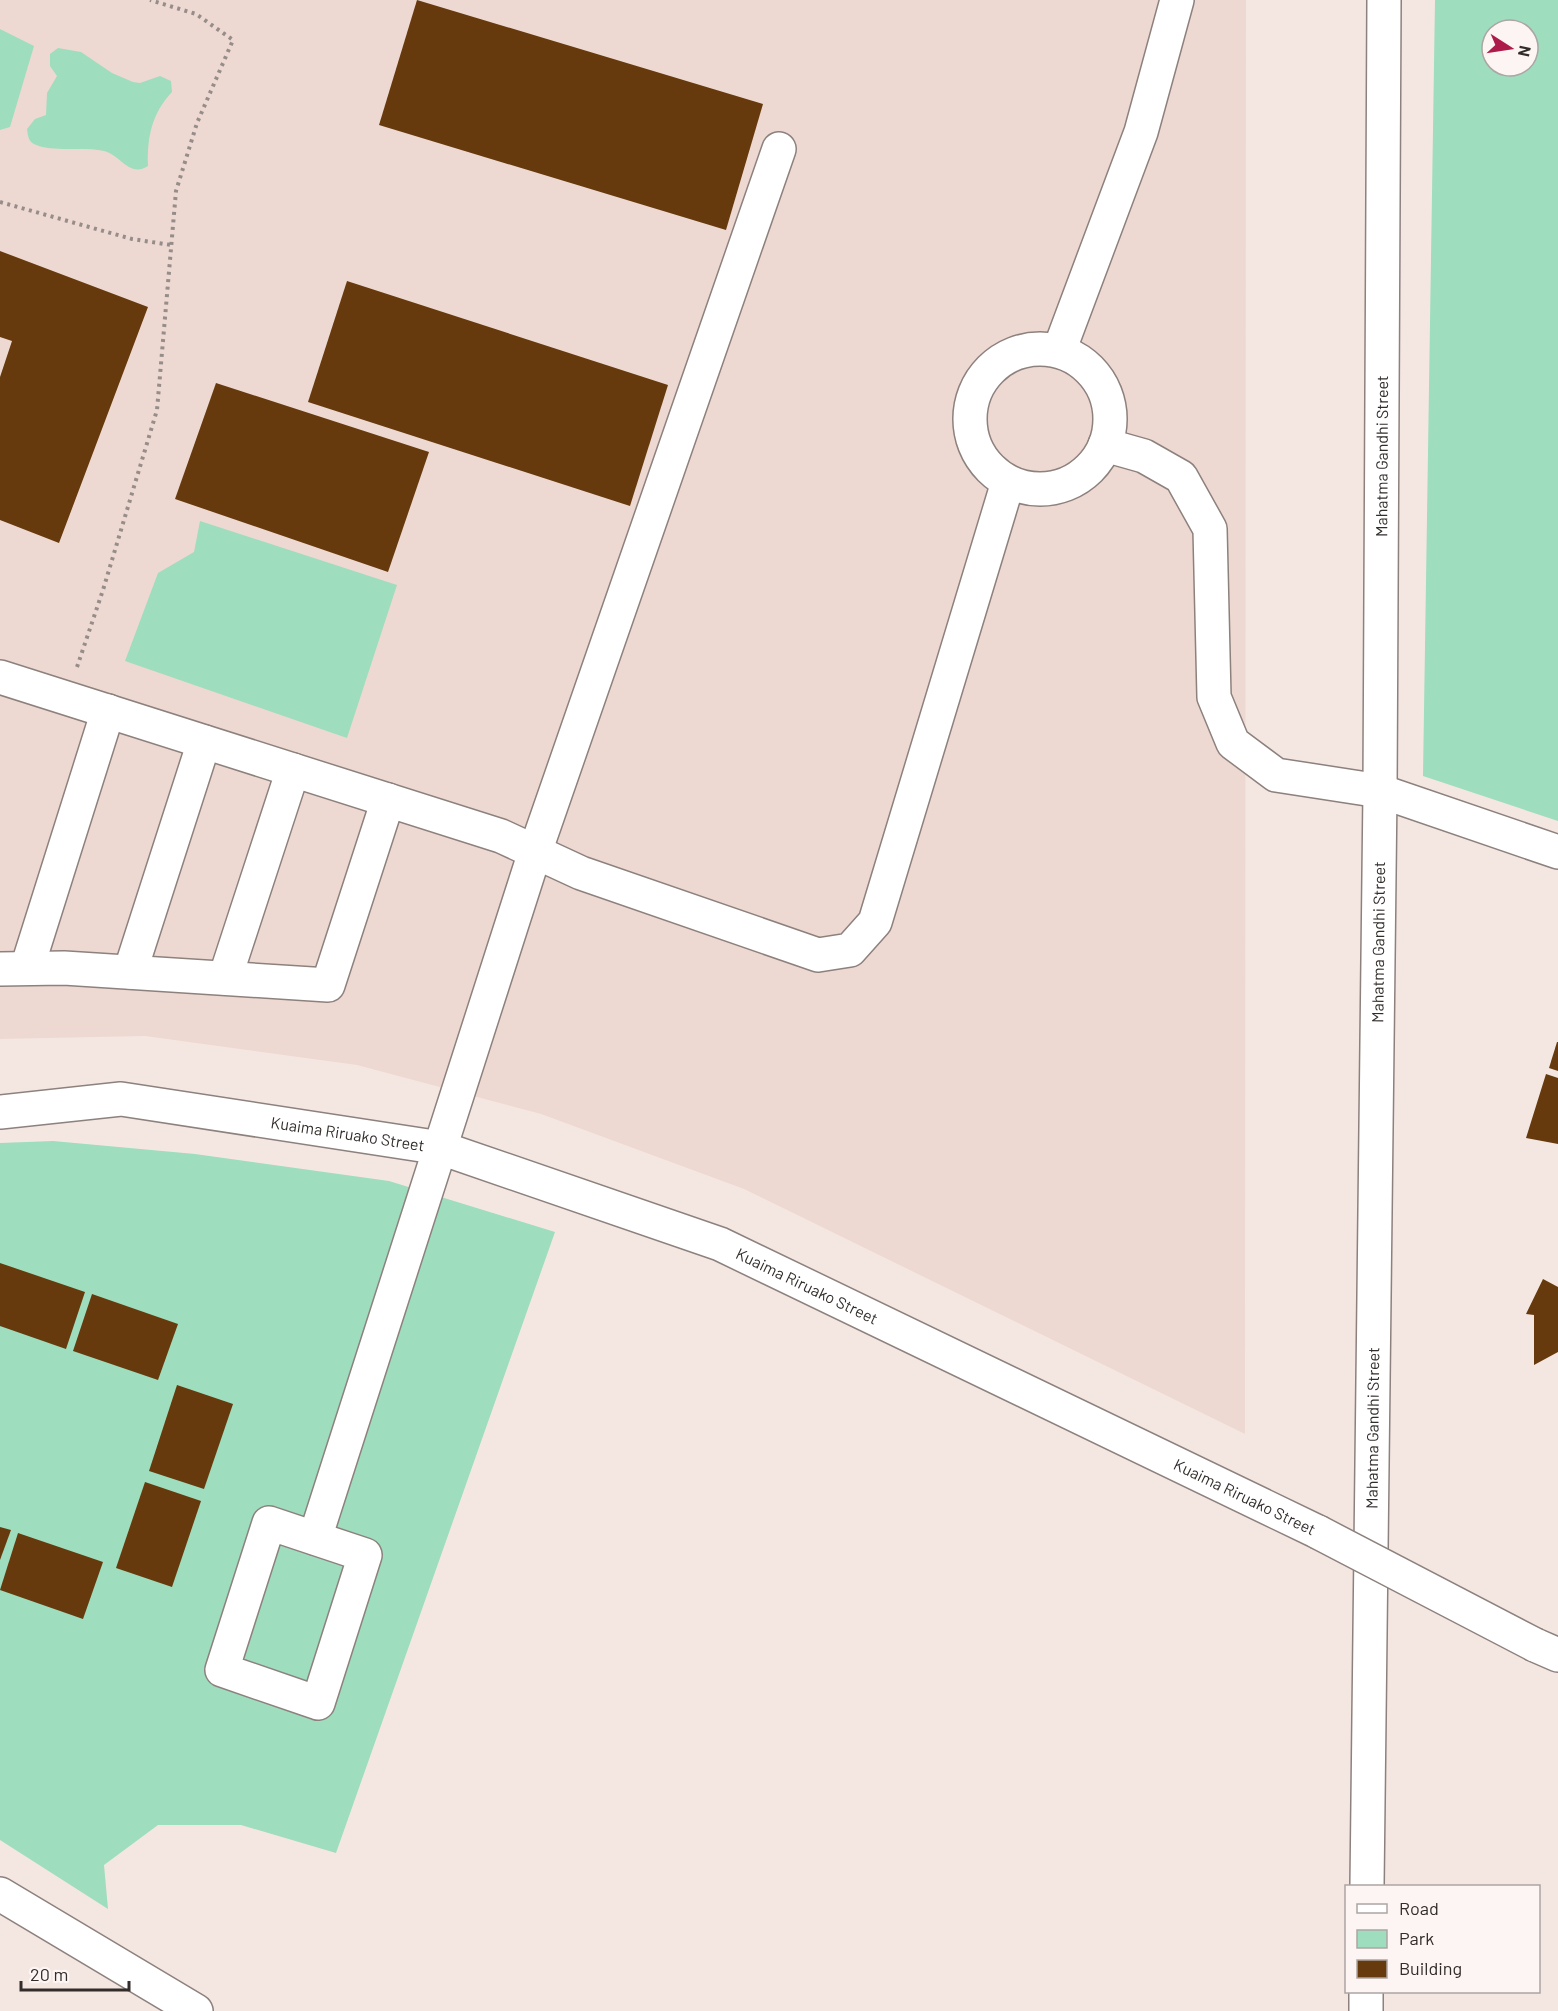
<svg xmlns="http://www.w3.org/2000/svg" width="1558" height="2011" font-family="Barlow,sans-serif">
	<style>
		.built { fill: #eed9d2 }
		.green { fill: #9eddbe; fill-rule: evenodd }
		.building { fill: #663a0c }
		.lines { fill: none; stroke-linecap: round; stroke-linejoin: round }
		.minor-casing { stroke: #8d817d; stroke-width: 36 }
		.highway-casing { stroke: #8d817d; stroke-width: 36 }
		.path { stroke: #968c89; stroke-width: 4; stroke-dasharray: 3 4.5; stroke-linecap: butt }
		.minor { stroke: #fff; stroke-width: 33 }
		.highway { stroke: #fff; stroke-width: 33 }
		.minor-bridge-casing { stroke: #8d817d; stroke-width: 36; stroke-linecap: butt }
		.minor-bridge { stroke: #fff; stroke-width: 33 }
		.labels { text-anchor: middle; stroke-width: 6; stroke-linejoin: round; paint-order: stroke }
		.street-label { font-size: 16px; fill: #322d2b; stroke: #fdf5f3 }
	</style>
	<rect width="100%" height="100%" fill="#f4e7e2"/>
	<polygon class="built" points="0,0 1246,0 1245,1434 744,1189 541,1114 357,1065 145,1036 0,1039"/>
	<g class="green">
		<path d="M1435 0H1558V821L1423 776ZM1492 30H1528V66H1492Z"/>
		<polygon points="0,29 34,46 10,127 0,130"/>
		<path d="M58 48 81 52 112 73 133 82 140 83 160 76 171 81 172 92C152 113 147 137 148 166 129 178 121 155 104 151 83 146 52 153 34 144 28 141 28 135 27 129L35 119 46 115 47 93 57 76 50 66V54Z"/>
		<polygon points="200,521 397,585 347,738 125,661 158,573 194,552"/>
		<polygon points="53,1141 195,1154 389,1181 555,1232 336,1853 241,1825 158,1825 104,1865 108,1909 0,1840 0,1143"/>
	</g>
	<g class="building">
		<polygon points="417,0 763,104 726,230 379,125"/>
		<polygon points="0,251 148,307 59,543 0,520 0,377 12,341 0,337"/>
		<polygon points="347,281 668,385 630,506 308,402"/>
		<polygon points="216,383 429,452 388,572 175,499"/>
		<polygon points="1557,1042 1558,1042 1558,1071 1549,1068"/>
		<polygon points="1546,1074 1558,1078 1558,1144 1526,1138"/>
		<polygon points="0,1263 85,1292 66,1349 0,1326"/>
		<polygon points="1543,1279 1558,1287 1558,1352 1534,1365 1534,1315 1526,1314"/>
		<polygon points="92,1294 178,1324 158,1380 73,1351"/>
		<polygon points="177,1385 233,1404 204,1489 149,1471"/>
		<polygon points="145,1482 201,1501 172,1587 116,1568"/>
		<polygon points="0,1527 11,1530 0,1560"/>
		<polygon points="18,1533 103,1562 83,1619 0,1590"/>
	</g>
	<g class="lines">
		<defs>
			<g id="minor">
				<circle cx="1040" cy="419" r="70"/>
				<polyline points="1059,351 1141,132 1177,0"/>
				<polyline points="1105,445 1144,456 1181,477 1210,529 1214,697 1233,743 1276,775 1380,791 1558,852"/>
				<polyline points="0,677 501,836 581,873 818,955 850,950 875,922 1008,482"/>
				<polyline points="27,968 108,711"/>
				<polyline points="0,969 64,968 328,985 388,800"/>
				<polyline points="130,972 204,742"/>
				<polyline points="225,978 293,770"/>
				<path id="s1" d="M0 1112 121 1099 441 1148 720 1244 1318 1532"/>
				<polygon points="269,1523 365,1555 318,1703 222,1670"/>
				<polyline points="315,1538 535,852 779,149"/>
				<polyline points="1535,1645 1558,1655"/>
				<path id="s2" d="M1367 1886 1380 791 1384 0"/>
				<polyline points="1366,2011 1366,1992"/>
			</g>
			<polyline id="highway" points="0,1894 196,2011"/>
		</defs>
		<use href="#minor" class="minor-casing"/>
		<use href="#highway" class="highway-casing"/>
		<g class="path">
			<polyline points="0,202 132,239 171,245"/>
			<polyline points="77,667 103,590 157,410 176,191 197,123 233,40 196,14 150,0"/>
		</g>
		<use href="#minor" class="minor"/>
		<use href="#highway" class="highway"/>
		<defs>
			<polyline id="minor-bridge" points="1318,1532 1535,1645"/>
		</defs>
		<use href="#minor-bridge" class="minor-bridge-casing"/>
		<use href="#minor-bridge" class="minor-bridge"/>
	</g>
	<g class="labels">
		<g class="street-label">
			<text dy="6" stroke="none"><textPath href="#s2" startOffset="1430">Mahatma Gandhi Street</textPath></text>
			<text dy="6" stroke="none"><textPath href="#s2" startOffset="944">Mahatma Gandhi Street</textPath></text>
			<text dy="6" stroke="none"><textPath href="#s1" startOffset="351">Kuaima Riruako Street</textPath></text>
			<text dy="6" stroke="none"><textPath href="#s1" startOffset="837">Kuaima Riruako Street</textPath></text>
			<text dy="6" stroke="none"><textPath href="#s2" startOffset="458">Mahatma Gandhi Street</textPath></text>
			<text dy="6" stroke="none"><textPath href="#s1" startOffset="1323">Kuaima Riruako Street</textPath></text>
		</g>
	</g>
	<rect x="1345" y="1885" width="195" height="108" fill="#fdf5f3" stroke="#aca5a3" stroke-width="1.5"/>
	<rect x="1357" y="1904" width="30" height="9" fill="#ffffff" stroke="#aca5a3" stroke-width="1.5"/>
	<text x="1399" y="1915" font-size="18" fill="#322d2b">Road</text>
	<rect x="1357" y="1930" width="30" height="18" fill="#9eddbe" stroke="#aca5a3" stroke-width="1.5"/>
	<text x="1399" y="1945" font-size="18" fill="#322d2b">Park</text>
	<rect x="1357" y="1960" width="30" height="18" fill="#663a0c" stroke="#aca5a3" stroke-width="1.5"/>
	<text x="1399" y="1975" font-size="18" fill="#322d2b">Building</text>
	<g transform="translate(1510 48) rotate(102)"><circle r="28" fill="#fdf5f3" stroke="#aca5a3" stroke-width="1.5"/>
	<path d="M0-4.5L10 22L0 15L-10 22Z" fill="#ad1b4b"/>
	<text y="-9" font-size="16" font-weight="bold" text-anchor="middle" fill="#322d2b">N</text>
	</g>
	<path d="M21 1981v9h108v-9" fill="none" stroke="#322d2b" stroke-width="3"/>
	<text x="30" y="1981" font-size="18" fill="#322d2b" stroke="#fdf5f3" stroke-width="4.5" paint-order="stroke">20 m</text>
</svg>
